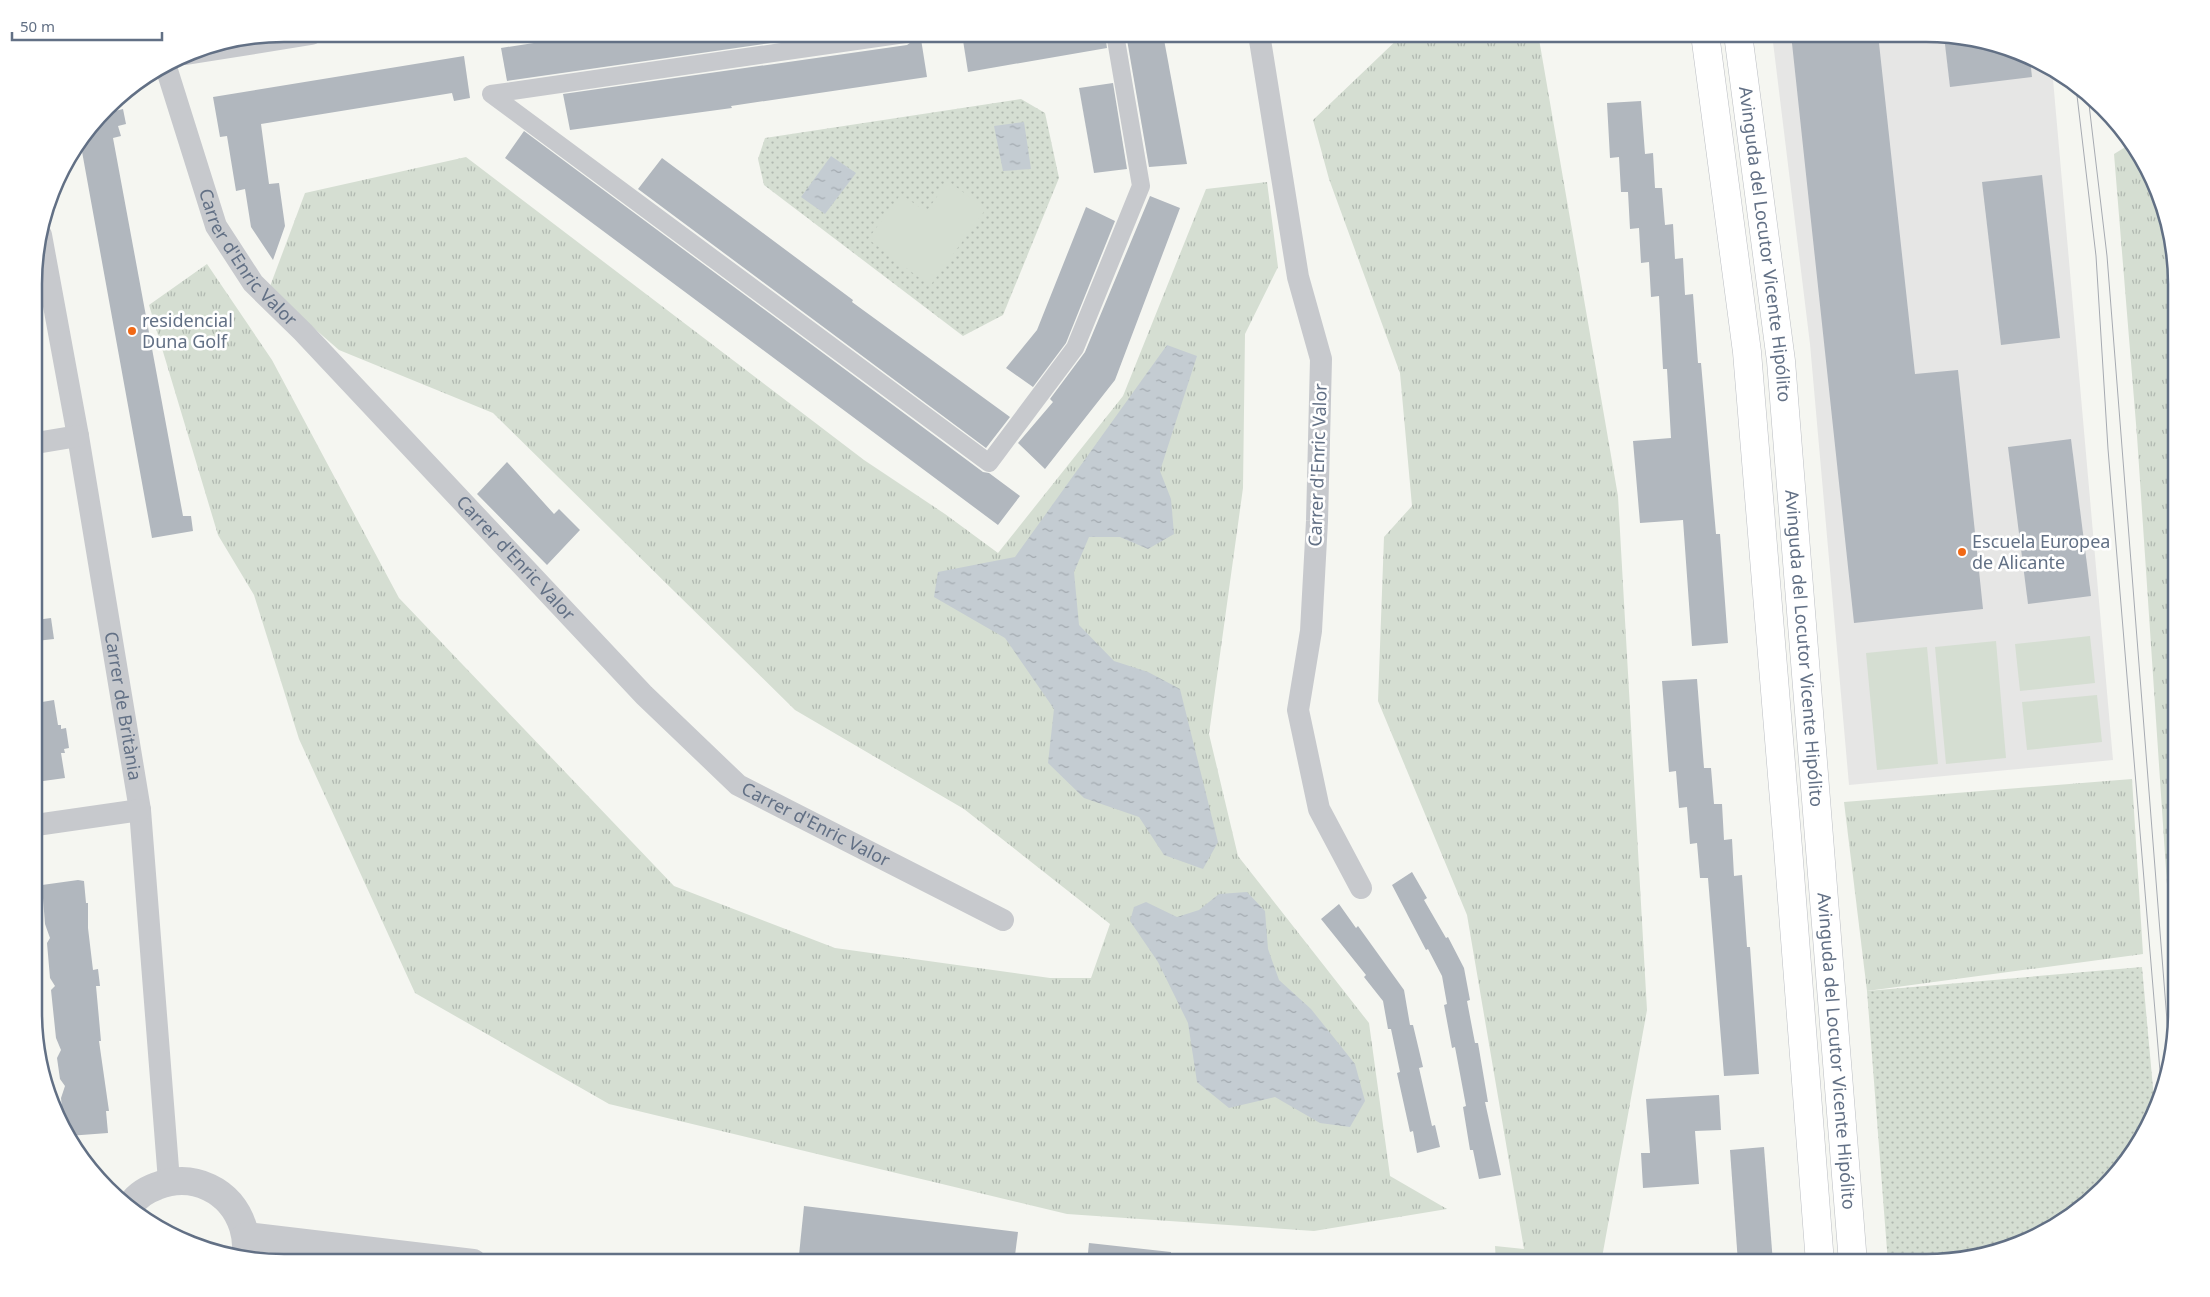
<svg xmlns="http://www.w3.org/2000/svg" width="2210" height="1297" font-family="'Noto Sans',sans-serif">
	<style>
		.built { fill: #e6e6e5 }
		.grass { fill: url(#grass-tufts) }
		.park { fill: url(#park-dots) }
		.pitch { fill: #d5ded2 }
		.water { fill: url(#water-ripples) }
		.building { fill: #b1b7be }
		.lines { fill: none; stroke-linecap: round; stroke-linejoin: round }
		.secondary-casing { stroke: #bbbec3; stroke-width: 29 }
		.pedestrian { stroke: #c7c9cd; stroke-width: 18 }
		.minor { stroke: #c7c9cd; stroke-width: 22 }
		.tertiary { stroke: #c7c9cd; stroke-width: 28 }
		.secondary { stroke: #fff; stroke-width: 28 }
		.tram { stroke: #a6aab1; stroke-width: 1 }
		.poi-dot { fill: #f16916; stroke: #fff; stroke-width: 2 }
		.labels { text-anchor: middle; stroke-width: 5; stroke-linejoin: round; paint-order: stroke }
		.street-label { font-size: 18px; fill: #627085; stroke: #fff }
		.poi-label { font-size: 18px; fill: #627085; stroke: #fff; text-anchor: start }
		.rim { fill: none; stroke: #627085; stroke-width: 2.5 }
	</style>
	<defs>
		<pattern id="grass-tufts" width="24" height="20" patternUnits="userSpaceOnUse" patternTransform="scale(1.25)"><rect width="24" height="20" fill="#d5ded2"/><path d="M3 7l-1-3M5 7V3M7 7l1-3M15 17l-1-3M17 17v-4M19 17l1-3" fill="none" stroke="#b0b8b0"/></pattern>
		<pattern id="park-dots" width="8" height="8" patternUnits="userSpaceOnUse" patternTransform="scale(1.25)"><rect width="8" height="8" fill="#d5ded2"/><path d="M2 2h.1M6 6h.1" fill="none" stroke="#b0b8b0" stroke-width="1.8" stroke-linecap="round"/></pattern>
		<pattern id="water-ripples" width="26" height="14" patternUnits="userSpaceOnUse" patternTransform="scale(1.25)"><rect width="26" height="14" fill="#c4ccd2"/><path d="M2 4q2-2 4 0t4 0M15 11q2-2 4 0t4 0" fill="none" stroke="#a3aab0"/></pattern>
	</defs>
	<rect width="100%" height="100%" fill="#f5f6f1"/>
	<polygon class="built" points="1772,34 1925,34 1990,42 2052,68 2113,760 1849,785 1810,344"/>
	<g class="grass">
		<polygon points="1403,34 1508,34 1539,39 1618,496 1647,1010 1601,1263 1496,1263 1495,1246 1524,1249 1467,915 1378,701 1384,537 1412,506 1400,373 1329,179 1313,120"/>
		<polygon points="2132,143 2163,204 2176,268 2176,1019 2137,436 2114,154"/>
		<polygon points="466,157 864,460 945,514 998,553 1123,396 1206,189 1267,182 1278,267 1245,334 1243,488 1209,734 1238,856 1369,1023 1390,1176 1447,1209 1314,1231 1067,1214 609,1104 415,993 299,739 254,595 218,535 149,305 207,264 272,360 399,598 674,886 835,948 1050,978 1091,978 1110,924 964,809 795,710 493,413 339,350 269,289 305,193"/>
		<polygon points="2132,779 2143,954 1867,991 1844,802"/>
	</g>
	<g class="park">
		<polygon points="1021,99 1045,113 1059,178 1003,315 963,336 764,185 758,159 765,138"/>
		<polygon points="2142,967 2155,1110 2142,1138 2102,1190 2051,1229 1990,1255 1941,1263 1888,1263 1867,991"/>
	</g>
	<g class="pitch">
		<polygon points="948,181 986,209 930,286 868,239 901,194 926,212"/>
		<polygon points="2090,636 2095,683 2020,691 2015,644"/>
		<polygon points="1996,641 2006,758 1946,764 1935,647"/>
		<polygon points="1927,647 1938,764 1877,770 1866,653"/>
		<polygon points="2097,695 2102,742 2027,750 2022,702"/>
	</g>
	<g class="water">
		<polygon points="1024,122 1031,169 1003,171 994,126"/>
		<polygon points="831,156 856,173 825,214 801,197"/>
		<polygon points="1167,345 1197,356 1160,471 1171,499 1174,534 1148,549 1120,537 1089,537 1074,572 1079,625 1114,661 1148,672 1180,689 1218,842 1203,869 1164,855 1139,817 1084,798 1048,763 1054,709 1005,638 934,597 938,572 1015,557"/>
		<polygon points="1247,892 1265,911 1268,949 1279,980 1311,1009 1355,1064 1365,1101 1350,1127 1320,1123 1275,1097 1229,1108 1197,1082 1188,1023 1158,962 1130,921 1134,907 1146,902 1177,917 1199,910 1219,894"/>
	</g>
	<g class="building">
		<polygon points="592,34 833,34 507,81 501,48"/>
		<polygon points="962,34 1105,34 1107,48 968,72"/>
		<polygon points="1126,34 1163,34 1187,164 1149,167"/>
		<polygon points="1791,34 1878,34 1915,374 1958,370 1983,609 1854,623"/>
		<polygon points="1944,36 1990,42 2030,59 2032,77 1950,87"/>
		<polygon points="921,39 927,77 731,106 732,108 570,130 563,94 907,45 914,40"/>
		<polygon points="464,56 470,98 454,101 452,93 261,124 269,184 279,183 285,226 273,260 251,227 245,189 236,191 227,136 220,137 213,97"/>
		<polygon points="1113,83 1127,169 1094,173 1079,88"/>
		<polygon points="1641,101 1645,154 1653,153 1655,188 1662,188 1665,225 1673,224 1675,259 1683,258 1685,295 1693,294 1698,363 1701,363 1716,534 1720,534 1728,643 1692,646 1683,520 1640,523 1633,441 1671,438 1667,369 1663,369 1659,296 1651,297 1649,262 1641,263 1639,228 1630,229 1628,192 1621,192 1619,157 1610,158 1607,103"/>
		<polygon points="113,104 115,111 123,109 126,124 118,126 121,136 113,138 183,516 191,516 193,531 152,538 81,146"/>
		<polygon points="524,131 983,472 989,473 1020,496 998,525 505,158"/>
		<polygon points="662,158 853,300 852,302 1010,417 986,448 638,189"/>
		<polygon points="2042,175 2060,338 2001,345 1982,182"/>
		<polygon points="1150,196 1180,208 1115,380 1045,469 1018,443 1053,402 1050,399 1085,352"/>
		<polygon points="1086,207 1115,221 1066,343 1033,387 1006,368 1037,330"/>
		<polygon points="2071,439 2091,596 2028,604 2008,447"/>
		<polygon points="507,462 554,514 559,509 580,530 547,565 477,494"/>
		<polygon points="51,618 54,639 36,641 36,620"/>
		<polygon points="1697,679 1704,768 1711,768 1714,804 1722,804 1724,840 1732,839 1734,876 1742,875 1747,947 1750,947 1759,1074 1724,1076 1708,878 1700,878 1697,843 1690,844 1687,807 1679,808 1676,771 1669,772 1662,681"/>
		<polygon points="54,700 58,725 61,725 61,729 66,728 69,748 64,749 65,753 61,753 65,778 36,782 36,703"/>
		<polygon points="1412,872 1427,898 1424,900 1446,938 1448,937 1464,968 1470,1000 1467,1001 1475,1043 1478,1043 1488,1102 1485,1102 1501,1175 1479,1179 1473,1150 1470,1150 1463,1107 1466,1106 1455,1047 1452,1048 1444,1005 1447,1004 1442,976 1428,949 1426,950 1392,885"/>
		<polygon points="78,880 84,881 86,903 88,903 88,928 93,970 98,969 100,986 96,986 101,1041 99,1041 109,1111 106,1111 108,1133 68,1136 64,1128 61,1098 65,1086 60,1079 57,1058 61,1050 56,1038 51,990 55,986 50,978 47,943 50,938 45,924 42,885"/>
		<polygon points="1339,904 1356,928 1358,926 1404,990 1410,1025 1413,1025 1423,1067 1419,1068 1432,1126 1435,1125 1440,1147 1417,1153 1413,1131 1410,1132 1397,1073 1400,1072 1391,1029 1388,1029 1383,1001 1364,977 1366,975 1321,919"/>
		<polygon points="1719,1095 1721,1130 1695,1131 1699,1184 1643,1188 1641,1153 1650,1153 1646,1099"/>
		<polygon points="1764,1147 1773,1263 1738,1263 1730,1150"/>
		<polygon points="804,1206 1018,1232 1014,1263 867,1263 799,1255"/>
		<polygon points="1089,1243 1171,1252 1171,1263 1087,1263"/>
	</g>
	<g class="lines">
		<defs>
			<g id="secondary">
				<polyline points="1705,34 1747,352 1788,848 1820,1263"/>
				<path id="s3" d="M1738 34 1781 361 1853 1263"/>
			</g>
		</defs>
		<use href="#secondary" class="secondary-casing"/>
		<polyline class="pedestrian" points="905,34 491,94 989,463 1075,348 1141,186 1115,34"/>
		<g class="minor">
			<polyline points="1259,34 1298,277 1321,359 1317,521 1311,631 1298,710 1319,809 1361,888"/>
			<polyline points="186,54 311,34"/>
			<path id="s1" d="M166 67 216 226 253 283 303 332 644 695 738 785 1003 920"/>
			<path id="s2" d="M41 235 78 436 140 810 169 1181"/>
			<polyline points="36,443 78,436"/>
			<polyline points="36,825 140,810"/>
		</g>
		<g class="tertiary">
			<path d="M130 1207C135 1197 146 1190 157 1186 193 1172 231 1190 243 1227 246 1237 247 1248 245 1258"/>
			<polyline points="246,1236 473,1263"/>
		</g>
		<use href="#secondary" class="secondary"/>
		<g class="tram">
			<polyline points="2076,87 2096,256 2108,449 2162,1095"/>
			<polyline points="2088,96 2107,256 2170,1059"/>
		</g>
	</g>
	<g class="poi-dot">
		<circle cx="132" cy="331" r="5"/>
		<circle cx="1962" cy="552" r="5"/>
	</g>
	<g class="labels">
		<g class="street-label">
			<text dy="6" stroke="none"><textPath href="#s3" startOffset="212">Avinguda del Locutor Vicente Hipólito</textPath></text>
			<text dy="6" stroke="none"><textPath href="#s1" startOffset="210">Carrer d'Enric Valor</textPath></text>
			<text transform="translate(1318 465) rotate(-88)" y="6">Carrer d'Enric Valor</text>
			<text dy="6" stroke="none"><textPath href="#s1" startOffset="615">Carrer d'Enric Valor</textPath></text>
			<text dy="6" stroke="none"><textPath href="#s3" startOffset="618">Avinguda del Locutor Vicente Hipólito</textPath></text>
			<text dy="6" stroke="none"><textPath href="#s2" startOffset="478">Carrer de Britània</textPath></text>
			<text dy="6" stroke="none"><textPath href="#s1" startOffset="1020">Carrer d'Enric Valor</textPath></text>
			<text dy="6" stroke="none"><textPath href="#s3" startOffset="1022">Avinguda del Locutor Vicente Hipólito</textPath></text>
		</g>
		<g class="poi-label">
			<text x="142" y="327">residencial<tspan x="142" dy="21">Duna Golf</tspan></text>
			<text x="1972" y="548">Escuela Europea<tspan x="1972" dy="21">de Alicante</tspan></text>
		</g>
	</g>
	<path d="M0 0H2210V1297H0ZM284 42H1926A242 242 0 0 1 2168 284V1012A242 242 0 0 1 1926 1254H284A242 242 0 0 1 42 1012V284A242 242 0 0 1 284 42Z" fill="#fff" fill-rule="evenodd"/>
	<path class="rim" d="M284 42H1926A242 242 0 0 1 2168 284V1012A242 242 0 0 1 1926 1254H284A242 242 0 0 1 42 1012V284A242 242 0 0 1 284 42Z"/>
	<path d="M12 32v8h150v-8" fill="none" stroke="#627085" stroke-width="2.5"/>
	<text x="20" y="32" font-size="15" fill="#627085" stroke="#ffffff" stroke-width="4" paint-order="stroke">50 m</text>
</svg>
